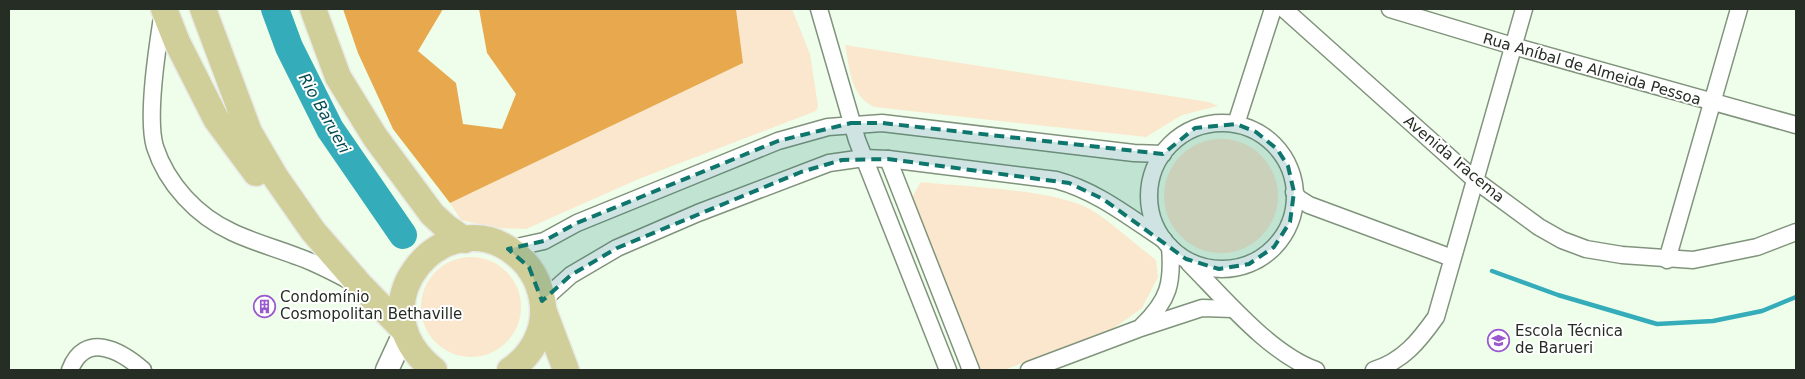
<svg xmlns="http://www.w3.org/2000/svg" width="1805" height="379" font-family="'DejaVu Sans',sans-serif">
	<style>
		.green { fill: #fbe7cd }
		.forest { fill: #e7a84e }
		.lines { fill: none; stroke-linecap: round; stroke-linejoin: round }
		.stream { stroke: #35acba; stroke-width: 4.5 }
		.river { stroke: #35acba; stroke-width: 28 }
		.street-casing { stroke: #80937c; stroke-width: 19 }
		.secondary-casing { stroke: #80937c; stroke-width: 25 }
		.primary-casing { stroke: #e9eae9; stroke-width: 29 }
		.street { stroke: #fff; stroke-width: 16 }
		.secondary { stroke: #fff; stroke-width: 22 }
		.primary { stroke: #d1cf99; stroke-width: 26 }
		.marked { fill: #0f766e; fill-opacity: 0.2; stroke: #0f766e; stroke-width: 4; stroke-dasharray: 10 6; stroke-linejoin: round }
		.labels { text-anchor: middle; stroke-width: 4; stroke-linejoin: round; paint-order: stroke }
		.street-label { font-size: 15px; fill: #262d24; stroke: #fff }
		.poi-label { font-size: 15px; fill: #262d24; stroke: #fff; text-anchor: start }
		.water-label { font-size: 16px; font-style: italic; fill: #024b52; stroke: #fff }
	</style>
	<rect width="100%" height="100%" fill="#eefeea"/>
	<g class="green">
		<polygon points="736,9 792,9 810,54 818,106 816,111 641,178 526,229 495,228 461,220 450,203 743,63"/>
		<path d="M845 45 1209 102 1218 106 1182 115 1146 137 874 107C850 95 850 69 845 45Z"/>
		<circle cx="1221" cy="196" r="57"/>
		<path d="M921 182C964 187 1058 189 1093 211 1115 225 1135 244 1156 260L1158 277 1142 308 1114 328 1004 370H981L912 197Z"/>
		<circle cx="471" cy="307" r="50"/>
	</g>
	<polygon class="forest" points="343,9 443,9 418,51 456,83 463,124 502,129 516,94 487,53 479,9 736,9 743,63 450,203 393,129 358,53"/>
	<g class="lines">
		<polyline class="stream" points="1492,271 1558,295 1657,324 1713,321 1762,311 1796,297"/>
		<polyline class="river" points="275,9 289,47 330,129 403,235"/>
		<defs>
			<g id="street">
				<polyline points="819,9 857,140 948,370"/>
				<polyline points="1284,9 1475,180 1539,227 1562,240 1586,249 1622,255 1693,260 1757,247 1796,232"/>
				<polyline points="1390,9 1513,46 1796,125"/>
				<path d="M163 11C158 43 146 117 155 147 167 184 197 216 232 232 253 242 275 248 296 256 314 262 331 271 348 280"/>
				<circle cx="1222" cy="196" r="73"/>
				<polyline points="1236,124 1273,9"/>
				<polyline points="888,159 971,370"/>
				<polyline points="1294,192 1298,198 1309,205 1452,258"/>
				<polyline points="508,249 544,241 577,223 707,170 778,141 828,127 882,123 1134,153 1163,154"/>
				<polyline points="1667,260 1739,9"/>
				<path d="M1189 263C1223 297 1270 354 1316 370"/>
				<path d="M542 301 571 275 617 248 698 213 829 163 864 158 888 159 1056 180C1097 191 1129 217 1164 240"/>
				<path d="M1142 326C1169 300 1173 283 1170 247"/>
				<path d="M70 370C85 331 120 350 143 370"/>
				<polyline points="1029,370 1138,329 1202,308 1233,309"/>
				<path d="M1374 370C1403 361 1419 341 1436 317L1524 9"/>
			</g>
			<polyline id="secondary" points="387,370 405,331"/>
			<g id="primary">
				<polyline points="164,9 177,42 216,119 256,173"/>
				<polyline points="203,9 249,132 276,178 313,231 360,285 405,331"/>
				<polyline points="313,9 338,77 375,137 432,214 446,227 465,240"/>
				<polyline points="543,309 566,370"/>
				<path d="M434 370C350 304 448 195 518 256 533 269 541 286 543 306 545 332 531 356 510 370"/>
			</g>
		</defs>
		<use href="#street" class="street-casing"/>
		<use href="#secondary" class="secondary-casing"/>
		<use href="#primary" class="primary-casing"/>
		<use href="#street" class="street"/>
		<use href="#secondary" class="secondary"/>
		<use href="#primary" class="primary"/>
	</g>
	<path class="marked" d="M851 123H882L1163 154 1195 128 1236 124 1256 132 1277 149 1288 166 1294 192 1290 222 1274 247 1249 264 1219 269 1186 259 1103 199 1069 183 888 159 842 160 801 172 617 248 571 275 542 301 529 267 508 249 544 241 577 223 778 141Z"/>
	<defs>
		<symbol id="building-ring" viewBox="-11 -11 22 22"><circle r="9.5" fill="#fff" stroke="#9a59cf" stroke-width="1.5"/><path d="M-4-6H4V6H1V3H-1V6H-4ZM-2.5-4.3h1.7v1.8h-1.7ZM.8-4.3h1.7v1.8H.8ZM-2.5-1h1.7V.8h-1.7ZM.8-1h1.7V.8H.8Z" fill="#9a59cf"/></symbol>
		<symbol id="university-ring" viewBox="-11 -11 22 22"><circle r="9.5" fill="#fff" stroke="#9a59cf" stroke-width="1.5"/><path d="M0-5L7-2L0 1L-7-2ZM-4 1L0 2.5L4 1V4Q0 6-4 4Z" fill="#9a59cf"/></symbol>
	</defs>
	<g fill-rule="evenodd">
		<use href="#building-ring" x="252" y="294" width="25" height="25"/>
		<use href="#university-ring" x="1486" y="328" width="25" height="25"/>
	</g>
	<g class="labels">
		<g class="street-label">
			<text transform="translate(1592 69) rotate(16)" y="5">Rua Aníbal de Almeida Pessoa</text>
			<text transform="translate(1454 159) rotate(40)" y="5">Avenida Iracema</text>
		</g>
		<g class="poi-label">
			<text x="280" y="302">Condomínio<tspan x="280" dy="17">Cosmopolitan Bethaville</tspan></text>
			<text x="1515" y="336">Escola Técnica<tspan x="1515" dy="17">de Barueri</tspan></text>
		</g>
		<g class="water-label">
			<text transform="translate(325 113) rotate(61)" y="6">Rio Barueri</text>
		</g>
	</g>
	<rect width="1805" height="379" fill="none" stroke="#262d24" stroke-width="20"/>
</svg>
